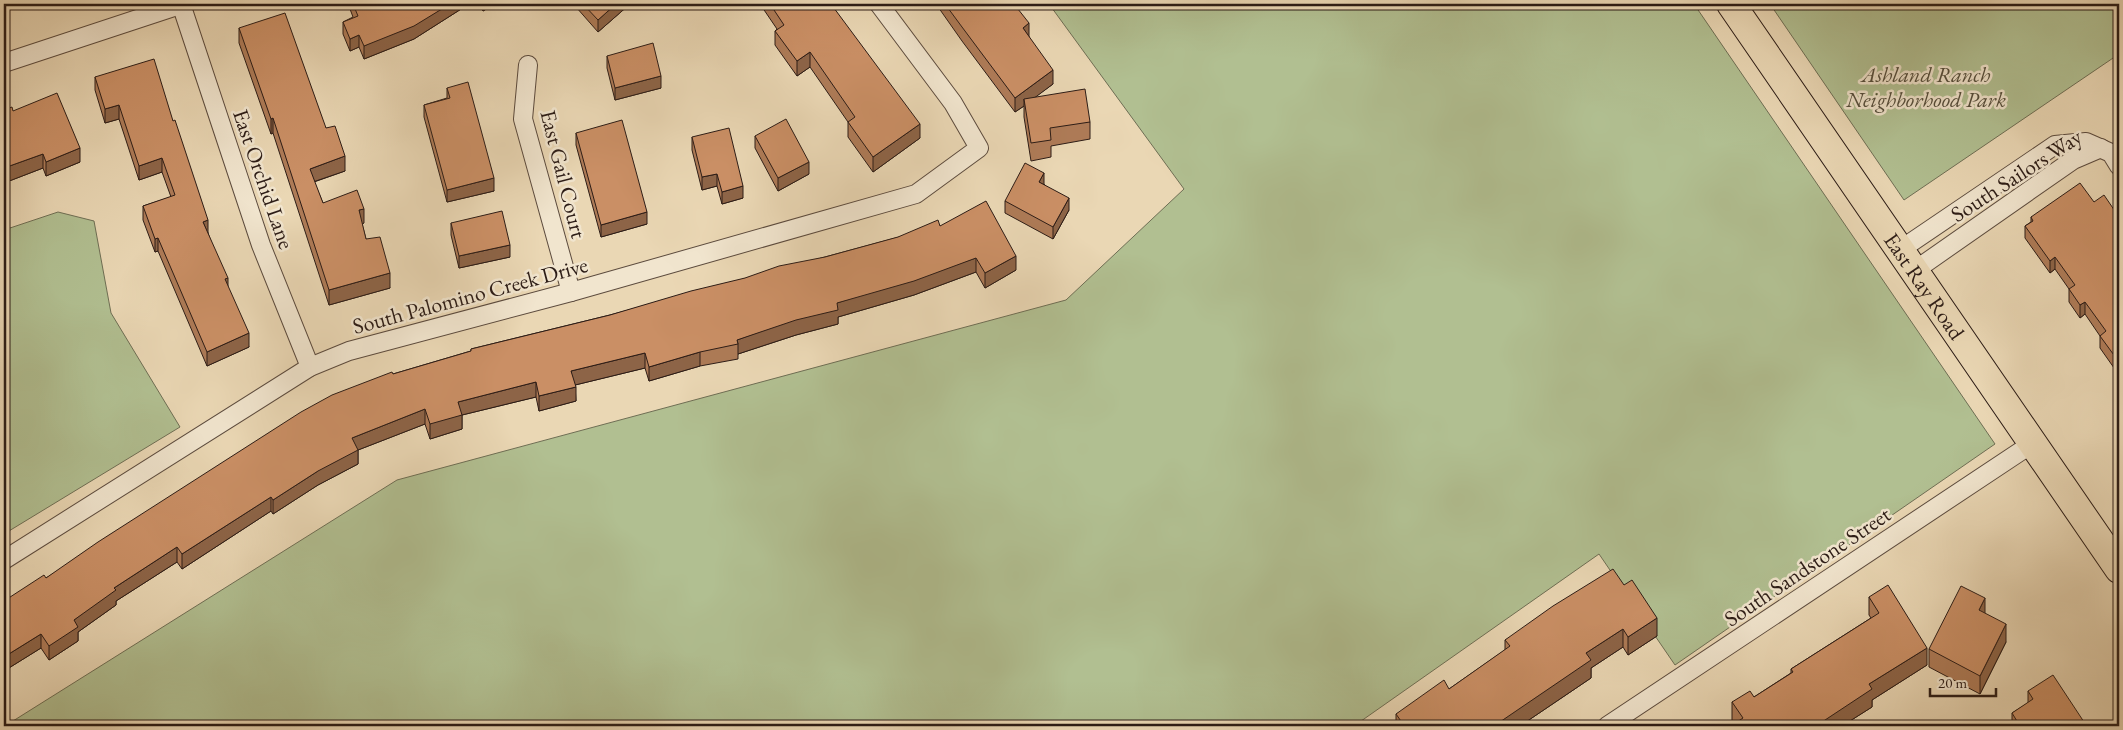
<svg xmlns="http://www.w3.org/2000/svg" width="2123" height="730" font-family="'EB Garamond',serif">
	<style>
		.green { fill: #b1bf91; stroke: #6e6e54 }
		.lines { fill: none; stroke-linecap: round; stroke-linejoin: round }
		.street-casing { stroke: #5c4b3e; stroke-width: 20 }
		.primary-casing { stroke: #2c1c16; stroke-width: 30 }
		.street { stroke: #f1e5ce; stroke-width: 18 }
		.primary { stroke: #ead7b4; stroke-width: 28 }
		.wall { fill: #ae7b57; stroke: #2c1c16 }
		.shaded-wall { fill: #8d6447; stroke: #2c1c16 }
		.building { fill: #ca8f65; stroke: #2c1c16 }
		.labels { text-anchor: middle; stroke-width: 5; stroke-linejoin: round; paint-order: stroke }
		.park-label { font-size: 22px; font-style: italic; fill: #544d3b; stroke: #f1e5ce }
		.street-label { font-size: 22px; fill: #2c1c16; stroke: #f1e5ce }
	</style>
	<rect width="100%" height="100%" fill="#ead7b4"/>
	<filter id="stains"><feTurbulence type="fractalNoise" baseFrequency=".004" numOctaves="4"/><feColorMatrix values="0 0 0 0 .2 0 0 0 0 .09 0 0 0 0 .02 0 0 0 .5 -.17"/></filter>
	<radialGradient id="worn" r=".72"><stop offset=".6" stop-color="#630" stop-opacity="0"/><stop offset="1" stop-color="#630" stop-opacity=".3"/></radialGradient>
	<g class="green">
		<polygon points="1049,4 1694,4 1995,444 1675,665 1599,554 1354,726 5,726 397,480 1066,300 1184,189"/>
		<polygon points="1770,4 2119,4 2119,54 1904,200"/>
		<polygon points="58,212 94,221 111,313 180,427 4,534 4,230"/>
	</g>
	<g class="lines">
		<defs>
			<g id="street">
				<polyline points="181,4 261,245 310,367"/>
				<polyline points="4,63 183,4"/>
				<polyline points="528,65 523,119 571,292"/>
				<polyline points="1900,250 2055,145 2086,142 2111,153 2119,166"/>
				<polyline points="1914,271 2073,160 2101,148"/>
				<polyline points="4,560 310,367 349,351 571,292 916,194 979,148 953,103 879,4"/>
				<polyline points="1607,726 2033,443"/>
			</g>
			<g id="primary">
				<path id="s1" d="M1731 4 2119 569"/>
			</g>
		</defs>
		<use href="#street" class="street-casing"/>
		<use href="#primary" class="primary-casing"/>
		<use href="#street" class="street"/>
		<use href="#primary" class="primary"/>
	</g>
	<g class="wall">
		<polygon points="350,4 469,4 414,39 364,59 359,47 350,51 343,34 343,22 353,17 350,9"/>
		<polygon points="478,4 495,4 483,11"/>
		<polygon points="576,4 630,4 598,32 576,7"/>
		<polygon points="760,4 831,4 920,138 873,172 848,137 848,122 810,67 797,76 775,45 775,31 777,29"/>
		<polygon points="936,4 1014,4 1029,37 1053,84 1035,97 1090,122 1090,139 1051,146 1051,157 1031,161 1024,117 1024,106 1015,112 962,41"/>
		<polygon points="239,28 326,128 345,171 314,182 323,203 364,223 362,224 366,239 390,288 329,305 273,133 271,134 239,43"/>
		<polygon points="607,56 661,88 615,100 607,68"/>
		<polygon points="95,77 173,121 208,233 249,347 207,366 158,251 155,252 143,220 143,206 171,197 162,172 139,180 119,119 105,123 95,90"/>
		<polygon points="447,88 494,191 447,202 424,117 424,105 447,98"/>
		<polygon points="4,110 13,111 80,162 46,176 43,168 4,183"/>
		<polygon points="576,133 647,224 601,237 576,145"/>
		<polygon points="755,136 809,174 778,191 755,148"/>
		<polygon points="692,137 743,198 722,204 717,186 702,190 692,150"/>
		<polygon points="1044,184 1069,210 1053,239 1005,213 1005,201"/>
		<polygon points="2094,202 2119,217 2119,375 2100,348 2100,336 2085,314 2080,318 2069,302 2069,289 2055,269 2050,273 2025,238 2025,226 2031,222 2031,217"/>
		<polygon points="451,223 510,257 459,268 451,235"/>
		<polygon points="940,226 1016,270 985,288 976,272 914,295 838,317 838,324 796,335 738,354 738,359 700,366 649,381 645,368 575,385 576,401 539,411 536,397 462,415 462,429 430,439 425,424 358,450 358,464 318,485 273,514 271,511 182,569 177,562 116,601 116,605 78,632 78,641 49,660 41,648 4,671 46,578 393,374 471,351 471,349 610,315"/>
		<polygon points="1624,585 1657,636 1628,655 1623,647 1591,668 1591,678 1520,726 1396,726 1396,714 1449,689 1505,650 1505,640"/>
		<polygon points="1869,597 1927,665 1872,700 1872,707 1842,726 1731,726 1735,724 1732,720 1732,702 1754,697 1791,673 1791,669 1871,618 1869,615"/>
		<polygon points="1985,613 2006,642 1980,694 1929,667 1929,649"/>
		<polygon points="2028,691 2086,726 2012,726 2012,713 2028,703"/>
	</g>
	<g class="shaded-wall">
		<polygon points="450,4 469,4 414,39 364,59 364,46"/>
		<polygon points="483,4 495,4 483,11"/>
		<polygon points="616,4 630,4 598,32 598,20"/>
		<polygon points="1029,23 1029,37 1023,28"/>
		<polygon points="359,35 359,47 350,51 350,39"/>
		<polygon points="810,52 810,67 797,76 797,61"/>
		<polygon points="1053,70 1053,84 1025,105 1024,99 1024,106 1015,112 1015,98"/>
		<polygon points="661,76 661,88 615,100 615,88"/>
		<polygon points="119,105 119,119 105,123 105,109"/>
		<polygon points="273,118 273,133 271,134 271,119"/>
		<polygon points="920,124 920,138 873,172 873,157"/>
		<polygon points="80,148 80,162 46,176 46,162"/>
		<polygon points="43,154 43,168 4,183 4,168"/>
		<polygon points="345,156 345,171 310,183 310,169"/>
		<polygon points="162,158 162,172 139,180 139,166"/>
		<polygon points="809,162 809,174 778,191 778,178"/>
		<polygon points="1044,173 1044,185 1039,182"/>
		<polygon points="717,174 717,186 702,190 702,177"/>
		<polygon points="494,178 494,191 447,202 447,190"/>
		<polygon points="743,186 743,198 722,204 722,192"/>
		<polygon points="1069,198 1069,210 1053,239 1053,227"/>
		<polygon points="364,209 364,223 359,225 359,210"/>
		<polygon points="647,212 647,224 601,237 601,225"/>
		<polygon points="208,220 208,234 203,222"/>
		<polygon points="158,238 158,251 155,252 155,239"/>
		<polygon points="510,245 510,257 459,268 459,256"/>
		<polygon points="1016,256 1016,270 985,288 985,273"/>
		<polygon points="2055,257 2055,269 2050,273 2050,261"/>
		<polygon points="976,258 976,272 914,295 838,317 838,324 796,335 738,354 738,344 737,340 837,303"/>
		<polygon points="390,273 390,288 329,305 329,290"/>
		<polygon points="228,278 228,291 225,279"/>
		<polygon points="2085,302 2085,314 2080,318 2080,305"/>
		<polygon points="249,333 249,347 207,366 207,352"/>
		<polygon points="700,352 700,366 649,381 649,367"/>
		<polygon points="645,353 645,368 571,386 571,371"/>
		<polygon points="536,382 536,397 462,415 462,429 430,439 430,424 458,402"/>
		<polygon points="576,387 576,401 539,411 539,396"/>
		<polygon points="425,409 425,424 358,450 358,464 318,485 273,514 273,500 318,471 352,438"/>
		<polygon points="271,497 271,511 182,569 182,554"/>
		<polygon points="177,547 177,562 116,601 116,605 78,632 78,641 49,660 49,646 74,620 114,588"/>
		<polygon points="1985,598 1985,616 1979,610"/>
		<polygon points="1657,618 1657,636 1628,655 1628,637"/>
		<polygon points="2006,624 2006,642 1980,694 1980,676"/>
		<polygon points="1623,629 1623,647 1591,668 1591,678 1520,726 1494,726 1586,653"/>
		<polygon points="41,634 41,648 4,671 4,657"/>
		<polygon points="1927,648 1927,665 1872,700 1872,707 1842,726 1819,726 1819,724 1869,684"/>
	</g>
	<g class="building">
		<polygon points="353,4 450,4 414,26 364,46 359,35 350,39 343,22 358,16"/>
		<polygon points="583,4 616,4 598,20"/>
		<polygon points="770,4 831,4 920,124 873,157 848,122 855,117 810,52 797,61 775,31 784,25"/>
		<polygon points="945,4 1014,4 1029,23 1023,28 1053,70 1015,98 962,27"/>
		<polygon points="285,13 326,128 335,126 345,156 310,169 323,203 357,190 364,209 359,210 366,239 380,237 390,273 329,290 273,118 271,119 239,28"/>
		<polygon points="653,43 661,76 615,88 607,56"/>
		<polygon points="154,59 173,121 175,120 208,220 203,222 228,278 225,279 249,333 207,352 158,238 155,239 143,206 175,195 162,158 139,166 119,105 105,109 95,77"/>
		<polygon points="468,82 494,178 447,190 424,105 450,98 447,88"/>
		<polygon points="1085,89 1090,122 1050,128 1051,140 1031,143 1024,99"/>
		<polygon points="57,93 80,148 46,162 43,154 4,168 4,110 12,107 13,111"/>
		<polygon points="786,119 809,162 778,178 755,136"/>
		<polygon points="622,120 647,212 601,225 576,133"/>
		<polygon points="729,128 743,186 722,192 717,174 702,177 692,137"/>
		<polygon points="1025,163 1044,173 1039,182 1069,198 1053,227 1005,201"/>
		<polygon points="2080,183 2094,202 2104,195 2119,217 2119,362 2100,336 2106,331 2085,302 2080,305 2069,289 2075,285 2055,257 2050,261 2025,226 2033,221 2031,217"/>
		<polygon points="986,201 1016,256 985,273 976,258 914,281 837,303 838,310 796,320 737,340 738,344 700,352 649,367 645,353 571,371 576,387 539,396 536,382 458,402 462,415 430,424 425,409 352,438 358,450 318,471 273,500 271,497 182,554 177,547 114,588 116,590 74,620 78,627 49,646 41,634 4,657 4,601 44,575 46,578 98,542 301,412 332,395 392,372 393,374 471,351 471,349 610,315 691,291 745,278 779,266 825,257 898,237 938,220 940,226"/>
		<polygon points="502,211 510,245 459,256 451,223"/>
		<polygon points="1613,569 1624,585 1632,580 1657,618 1628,637 1623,629 1586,653 1591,660 1494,726 1400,726 1403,724 1396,714 1444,680 1449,689 1510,646 1505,640 1553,606"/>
		<polygon points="1888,585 1927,648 1869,684 1872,689 1819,724 1820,726 1731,726 1743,718 1732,702 1750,691 1754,697 1793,672 1791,669 1879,613 1869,597"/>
		<polygon points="1961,586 1985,598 1979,610 2006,624 1980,676 1929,649"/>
		<polygon points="2053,675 2086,725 2084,726 2020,726 2012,713 2033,699 2028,691"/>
	</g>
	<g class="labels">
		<g class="park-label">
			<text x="1926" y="82">Ashland Ranch<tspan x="1926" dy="25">Neighborhood Park</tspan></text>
		</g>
		<g class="street-label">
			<text transform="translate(564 174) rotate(76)" y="8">East Gail Court</text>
			<text transform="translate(2016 175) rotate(-33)" y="8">South Sailors Way</text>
			<text transform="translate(264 179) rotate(71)" y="8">East Orchid Lane</text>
			<text dy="8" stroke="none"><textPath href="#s1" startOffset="342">East Ray Road</textPath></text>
			<text transform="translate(470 295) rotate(-15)" y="8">South Palomino Creek Drive</text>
			<text transform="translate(1807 566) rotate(-34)" y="8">South Sandstone Street</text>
		</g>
	</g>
	<rect width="2123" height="730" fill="none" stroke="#ead7b4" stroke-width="20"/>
	<rect x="5" y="5" width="2113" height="720" fill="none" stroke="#2c1c16" stroke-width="2.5"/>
	<rect x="10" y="10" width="2103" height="710" fill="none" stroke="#2c1c16"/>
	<path d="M1930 688v8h66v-8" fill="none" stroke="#2c1c16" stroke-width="2.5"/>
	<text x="1938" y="688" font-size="15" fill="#2c1c16" stroke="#f1e5ce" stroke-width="4" paint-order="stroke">20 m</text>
	<rect width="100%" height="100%" filter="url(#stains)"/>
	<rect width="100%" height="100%" fill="url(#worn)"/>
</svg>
